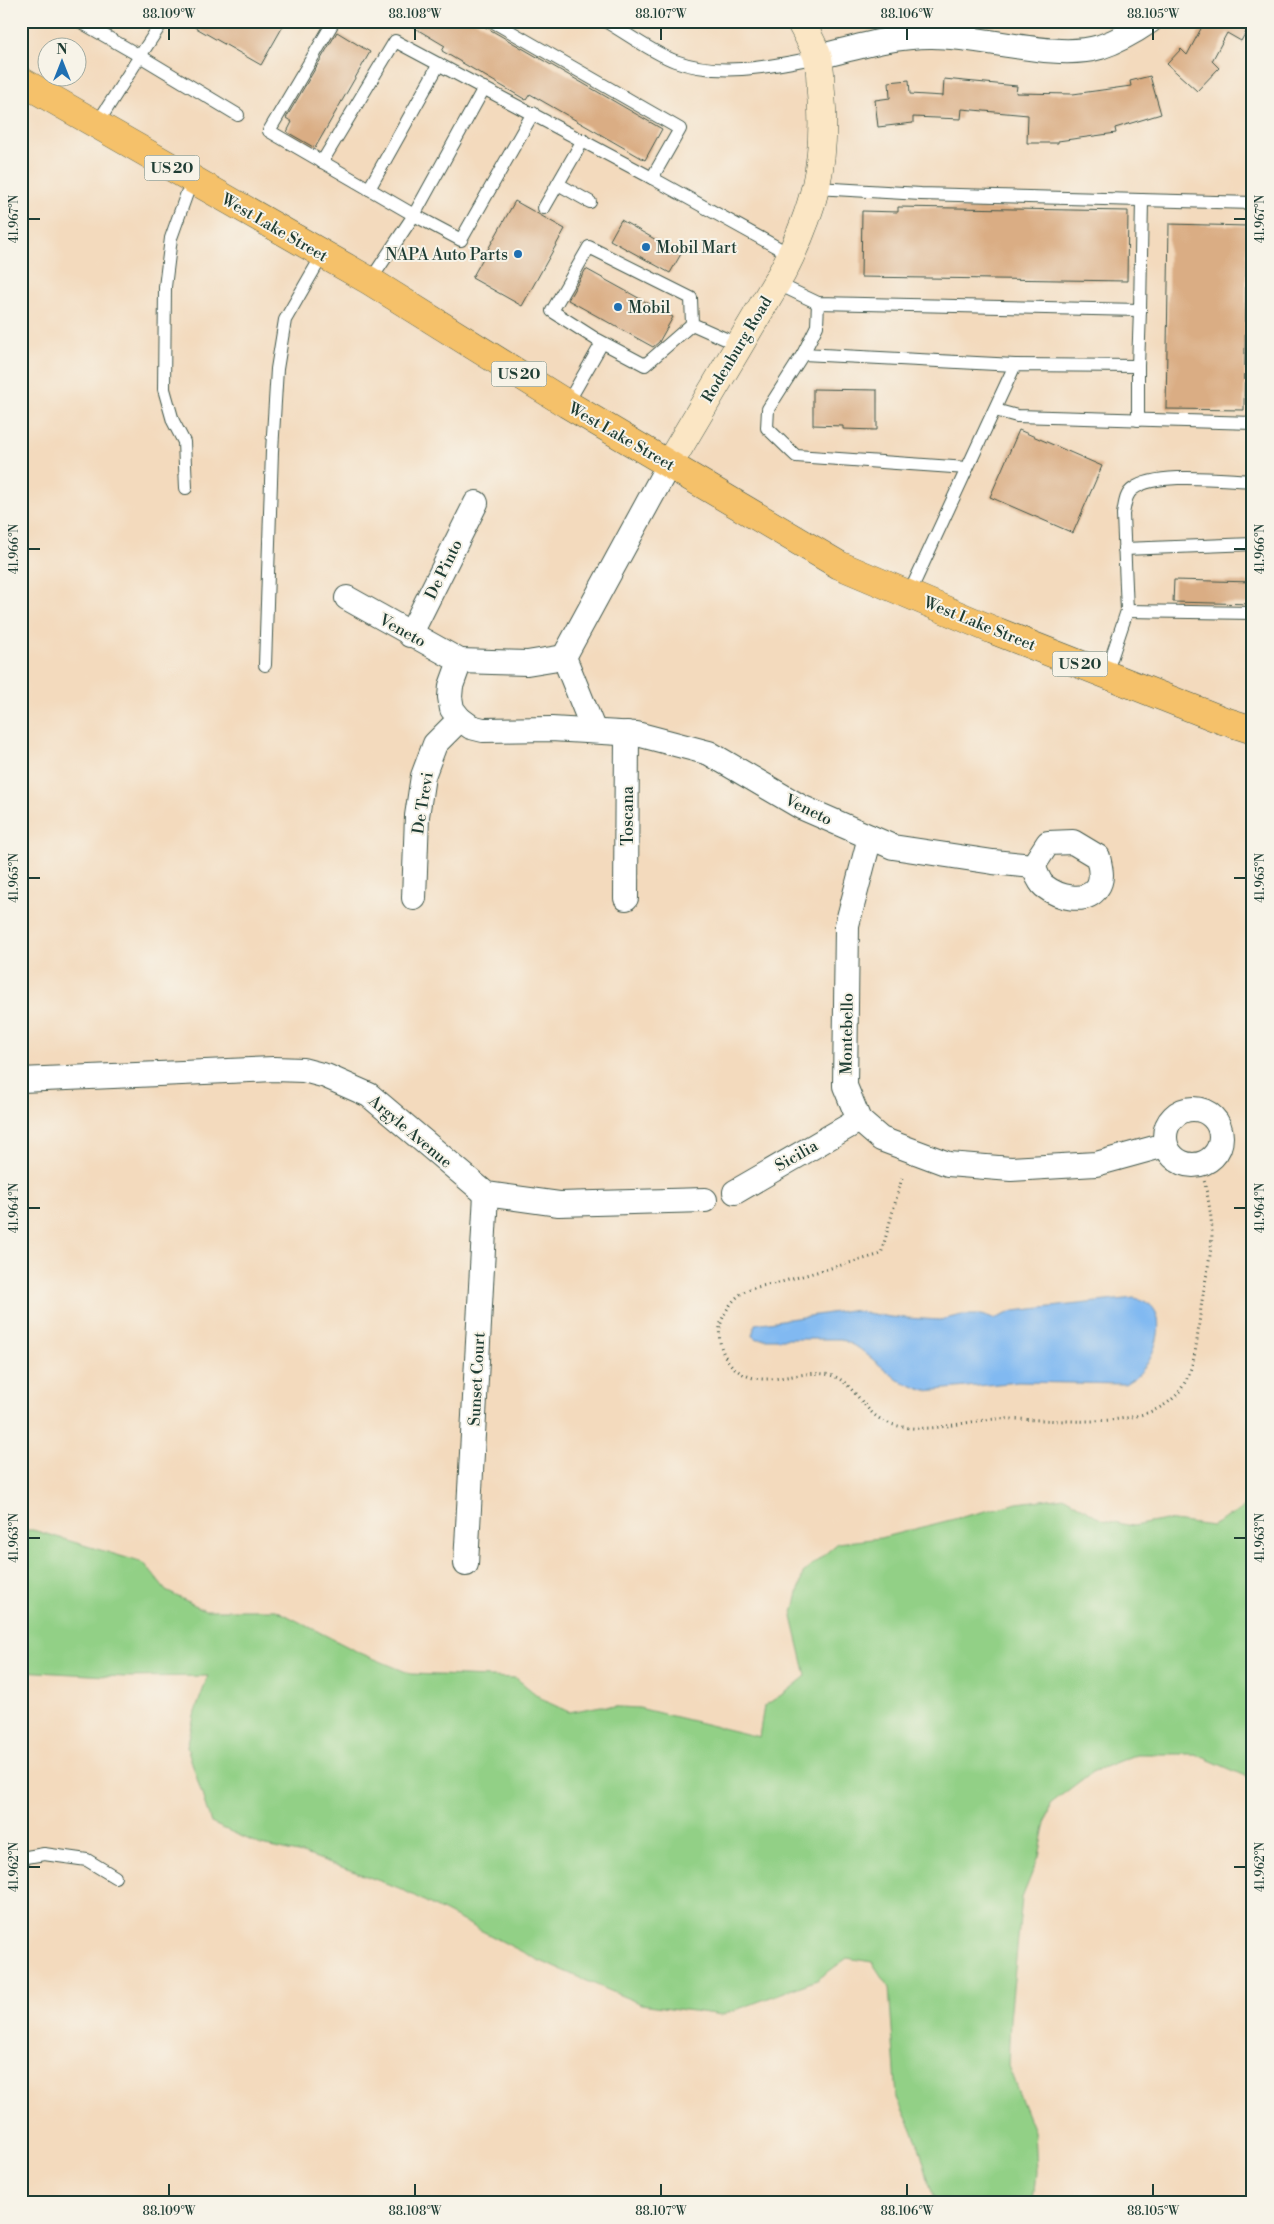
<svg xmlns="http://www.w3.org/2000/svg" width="1274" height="2224" font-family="'Libre Bodoni',serif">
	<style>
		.green { fill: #92d086; stroke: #58865d }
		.water { fill: #81b9f1; stroke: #507b92 }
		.building { fill: #daad84 }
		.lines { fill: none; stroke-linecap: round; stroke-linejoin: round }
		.lane-casing { stroke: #3f5549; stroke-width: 14 }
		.street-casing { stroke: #3f5549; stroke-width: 26 }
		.secondary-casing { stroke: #3f5549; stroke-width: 29 }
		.primary-casing { stroke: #3f5549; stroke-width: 29 }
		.path { stroke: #3f5549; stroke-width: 3; stroke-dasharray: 1 4; stroke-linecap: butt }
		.lane { stroke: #fff; stroke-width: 12 }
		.street { stroke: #fff; stroke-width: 24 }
		.secondary { stroke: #fbe6c4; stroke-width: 28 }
		.primary { stroke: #f5c16b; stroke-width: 28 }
		.ticks { fill: none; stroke: #1f3d34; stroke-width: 2 }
		.poi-dot { fill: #1f6fb2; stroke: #f7f3e8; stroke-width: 2 }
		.labels { text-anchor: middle; stroke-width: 4; stroke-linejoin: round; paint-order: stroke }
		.shield { fill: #f7f3e8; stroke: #60746a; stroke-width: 1 }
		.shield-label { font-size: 15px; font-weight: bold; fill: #1f3d34 }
		.street-label { font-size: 16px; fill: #1f3d34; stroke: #f7f3e8 }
		.poi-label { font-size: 16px; fill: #1f3d34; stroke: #f7f3e8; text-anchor: start }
		.neatline { fill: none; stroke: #1f3d34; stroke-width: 2 }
		.ticks-label { font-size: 12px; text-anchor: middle; fill: #1f3d34 }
	</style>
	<rect width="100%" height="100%" fill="#f7f3e8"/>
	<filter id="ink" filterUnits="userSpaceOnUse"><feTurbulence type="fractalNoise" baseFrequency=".02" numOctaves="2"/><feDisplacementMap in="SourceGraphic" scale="10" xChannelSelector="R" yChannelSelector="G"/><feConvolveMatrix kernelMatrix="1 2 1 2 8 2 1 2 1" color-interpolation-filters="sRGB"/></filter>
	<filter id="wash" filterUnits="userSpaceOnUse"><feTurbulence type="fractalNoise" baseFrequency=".0096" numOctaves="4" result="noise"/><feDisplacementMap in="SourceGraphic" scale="20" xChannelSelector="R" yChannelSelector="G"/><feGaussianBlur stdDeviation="1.12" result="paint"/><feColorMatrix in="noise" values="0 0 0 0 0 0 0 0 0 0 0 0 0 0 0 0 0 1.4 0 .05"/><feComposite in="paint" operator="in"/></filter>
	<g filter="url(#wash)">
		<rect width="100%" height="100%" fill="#f3dabd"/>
		<polygon class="green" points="1253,1493 1253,1779 1195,1754 1137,1754 1092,1772 1050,1804 1039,1856 1022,1898 1010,2019 1008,2066 1034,2131 1036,2171 1033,2203 935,2203 918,2143 897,2098 889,1988 872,1962 847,1958 817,1980 722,2015 641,2004 538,1960 399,1888 311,1856 261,1845 211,1823 187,1747 195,1712 208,1676 125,1677 21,1671 21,1530 33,1530 144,1563 166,1591 205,1610 276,1610 358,1652 411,1674 516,1678 543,1700 569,1712 601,1706 639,1708 759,1737 764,1706 786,1692 806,1676 792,1617 803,1573 838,1543 880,1538 1017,1503 1065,1497 1103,1520 1133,1526 1166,1520 1212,1526 1239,1511"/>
		<path class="water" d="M1134 1298C1174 1304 1158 1354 1138 1375 1134 1379 1129 1381 1125 1384L1018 1382 925 1391 898 1380 860 1349 841 1339H758L752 1336 755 1324 850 1310 890 1317 940 1320 962 1315H981L994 1319 1014 1311Z"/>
		<g id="blocks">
			<g class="building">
				<polygon points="184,21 286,21 261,65"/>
				<polygon points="403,21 475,21 662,129 645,160 530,94 526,100 442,51 445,46"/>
				<polygon points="1205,21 1252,21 1241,41 1227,33 1212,61 1219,68 1197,91 1167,64 1181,49 1187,55"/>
				<polygon points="337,32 370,52 315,148 287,132 292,122 286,118"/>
				<polygon points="1150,76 1161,114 1115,128 1116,133 1058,141 1058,143 1027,143 1028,115 962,109 961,119 913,117 913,123 878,127 875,100 890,98 889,82 909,80 910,94 943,96 944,79 1017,86 1016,93 1073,94 1131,86 1130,81"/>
				<polygon points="515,201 565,229 522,306 472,278"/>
				<polygon points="898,207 1128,211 1127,281 861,277 862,211 898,212"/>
				<polygon points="621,220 681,254 670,273 610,240"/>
				<polygon points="1169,224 1247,226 1244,410 1166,409"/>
				<polygon points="586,269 673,317 659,342 653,347 568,300"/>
				<polygon points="813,389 877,390 877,430 843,429 843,426 813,425"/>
				<polygon points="1019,430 1102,466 1073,533 990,497"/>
				<polygon points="1174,580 1253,582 1253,604 1173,602"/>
			</g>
		</g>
	</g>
	<g filter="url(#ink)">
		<use href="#blocks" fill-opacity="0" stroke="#3f5549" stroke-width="1"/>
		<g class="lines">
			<defs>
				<g id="lane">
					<polyline points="79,21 140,56 97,124"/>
					<polyline points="163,21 140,56 238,115"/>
					<polyline points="334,21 269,131 414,215 370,281"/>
					<polyline points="492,21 680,129 652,178 791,255"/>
					<path d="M605 21C626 33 653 53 675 61 721 78 772 66 818 57"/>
					<polyline points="484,88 414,215 461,240 533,113"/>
					<polyline points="322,162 395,41 652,178"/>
					<polyline points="558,184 590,202"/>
					<polyline points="816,188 921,194 1253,203"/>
					<polyline points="369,189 439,64"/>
					<polyline points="544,208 583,140"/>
					<polyline points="776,283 818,303 1140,310 1142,200"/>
					<polyline points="818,303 817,326 803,354 1015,365"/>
					<polyline points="598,340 645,365 692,324"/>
					<polyline points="803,354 768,409 767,428 796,456 967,468"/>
					<polyline points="567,404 602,343 552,311 589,247 691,298 692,324 739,345"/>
					<polyline points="995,410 1017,416 1253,423"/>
					<polyline points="1138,420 1138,366"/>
					<polyline points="186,488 184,442 173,421 164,389 165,287 171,238 192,179"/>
					<polyline points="1124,549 1253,544"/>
					<polyline points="909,594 1015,365 1138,366 1140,310"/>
					<polyline points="1127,611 1253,613"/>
					<polyline points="265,665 272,451 277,369 285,320 323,254"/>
					<path d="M1106 674 1127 611 1123 514C1125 505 1125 494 1133 489 1157 471 1223 480 1253 481"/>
					<polyline points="21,1858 44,1854 87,1860 115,1877"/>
				</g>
				<g id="street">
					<path d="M818 57C855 48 892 36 930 36 981 35 1054 61 1100 47 1118 41 1134 32 1150 21"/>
					<path d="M347 598 460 661 451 686 450 697 452 709 460 719 471 727 483 730 551 729 637 734 709 753 801 807 893 847 993 862 1033 866C1036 872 1039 882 1044 886 1058 897 1085 905 1097 888 1104 879 1100 867 1098 857L1073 842 1048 843 1033 866"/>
					<polyline points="410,635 476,503"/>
					<polyline points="564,657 669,464"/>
					<polyline points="564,657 594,731"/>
					<polyline points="460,661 527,663 564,657"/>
					<polyline points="870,837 847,925 845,1086 859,1120 881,1139 948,1164 1011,1169 1096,1164 1165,1145"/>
					<polyline points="414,898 417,816 423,776 435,744 460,719"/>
					<polyline points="626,898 627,733"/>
					<polyline points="21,1080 274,1069 303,1070 326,1076 369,1095 486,1194 559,1204 705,1200"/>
					<circle cx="1193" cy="1137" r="28"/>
					<polyline points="735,1192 859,1120"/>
					<polyline points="466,1564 486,1194"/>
				</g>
				<path id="secondary" d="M669 464 782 273C814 211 827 163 821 93 820 82 821 66 817 55 813 44 806 32 800 21"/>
				<polyline id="primary" points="21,81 370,281 567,404 839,565 993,630 1222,720 1253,730"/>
			</defs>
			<use href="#lane" class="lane-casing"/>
			<use href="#street" class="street-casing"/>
			<use href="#secondary" class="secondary-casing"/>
			<use href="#primary" class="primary-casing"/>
			<path class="path" d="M902 1178 881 1254C846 1264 812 1273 778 1283 767 1285 751 1287 742 1293 732 1300 722 1315 720 1327 717 1346 726 1365 743 1374 769 1388 802 1368 830 1375 854 1381 863 1413 886 1422 921 1437 960 1421 996 1419 1046 1417 1150 1436 1181 1389 1197 1365 1197 1335 1201 1308 1204 1284 1211 1259 1212 1235 1212 1217 1208 1197 1204 1180"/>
			<use href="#lane" class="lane"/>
			<use href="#street" class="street"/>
			<use href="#secondary" class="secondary"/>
			<use href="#primary" class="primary"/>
		</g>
	</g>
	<path class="ticks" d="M169 28V40M415 28V40M661 28V40M907 28V40M1153 28V40M28 219H40M1234 219H1246M28 549H40M1234 549H1246M28 878H40M1234 878H1246M28 1208H40M1234 1208H1246M28 1538H40M1234 1538H1246M28 1867H40M1234 1867H1246M169 2184V2196M415 2184V2196M661 2184V2196M907 2184V2196M1153 2184V2196"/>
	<g class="poi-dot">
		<circle cx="646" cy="247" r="5"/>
		<circle cx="518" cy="254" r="5"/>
		<circle cx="618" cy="307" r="5"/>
	</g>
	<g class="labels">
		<g class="shield">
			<rect x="144.5" y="155.5" width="55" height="25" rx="4"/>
			<rect x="491.5" y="361.5" width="55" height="25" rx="4"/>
			<rect x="1052.5" y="651.5" width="55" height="25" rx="4"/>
		</g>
		<g class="shield-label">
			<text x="172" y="173">US 20</text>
			<text x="519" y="379">US 20</text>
			<text x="1080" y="669">US 20</text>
		</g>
		<g class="street-label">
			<text transform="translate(275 227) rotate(30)" y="6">West Lake Street</text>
			<text transform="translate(736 349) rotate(-59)" y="6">Rodenburg Road</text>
			<text transform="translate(622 436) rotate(30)" y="6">West Lake Street</text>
			<text transform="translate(443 569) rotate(-64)" y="6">De Pinto</text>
			<text transform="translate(980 623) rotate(22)" y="6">West Lake Street</text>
			<text transform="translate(403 630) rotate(29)" y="6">Veneto</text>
			<text transform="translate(422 803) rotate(-81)" y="6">De Trevi</text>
			<text transform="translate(809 809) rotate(26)" y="6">Veneto</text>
			<text transform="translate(627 816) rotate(-90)" y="6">Toscana</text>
			<text transform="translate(846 1034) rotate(-89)" y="6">Montebello</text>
			<text transform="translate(411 1131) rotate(40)" y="6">Argyle Avenue</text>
			<text transform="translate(796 1155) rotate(-30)" y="6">Sicilia</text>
			<text transform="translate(476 1379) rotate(-87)" y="6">Sunset Court</text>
		</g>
		<g class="poi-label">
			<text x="656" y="253">Mobil Mart</text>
			<text x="508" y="260" text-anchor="end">NAPA Auto Parts</text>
			<text x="628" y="313">Mobil</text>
		</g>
	</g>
	<rect width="1274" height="2224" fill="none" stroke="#f7f3e8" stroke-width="55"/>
	<g transform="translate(62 62)"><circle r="24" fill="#f7f3e8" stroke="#a1aaa0"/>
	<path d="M0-4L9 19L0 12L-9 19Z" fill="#1f6fb2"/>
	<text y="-8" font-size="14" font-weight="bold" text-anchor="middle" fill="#1f3d34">N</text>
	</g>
	<rect x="28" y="28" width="1218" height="2168" class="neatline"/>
	<g class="ticks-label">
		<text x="169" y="18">88.109°W</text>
		<text x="415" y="18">88.108°W</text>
		<text x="661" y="18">88.107°W</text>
		<text x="907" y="18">88.106°W</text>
		<text x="1153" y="18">88.105°W</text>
		<text transform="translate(14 219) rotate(-90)" y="4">41.967°N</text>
		<text transform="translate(1260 219) rotate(-90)" y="4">41.967°N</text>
		<text transform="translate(14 549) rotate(-90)" y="4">41.966°N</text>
		<text transform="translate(1260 549) rotate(-90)" y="4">41.966°N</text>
		<text transform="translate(14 878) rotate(-90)" y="4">41.965°N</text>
		<text transform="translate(1260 878) rotate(-90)" y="4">41.965°N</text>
		<text transform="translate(14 1208) rotate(-90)" y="4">41.964°N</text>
		<text transform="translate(1260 1208) rotate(-90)" y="4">41.964°N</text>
		<text transform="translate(14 1538) rotate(-90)" y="4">41.963°N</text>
		<text transform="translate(1260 1538) rotate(-90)" y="4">41.963°N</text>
		<text transform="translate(14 1867) rotate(-90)" y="4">41.962°N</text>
		<text transform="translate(1260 1867) rotate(-90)" y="4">41.962°N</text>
		<text x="169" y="2215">88.109°W</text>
		<text x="415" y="2215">88.108°W</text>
		<text x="661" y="2215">88.107°W</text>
		<text x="907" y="2215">88.106°W</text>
		<text x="1153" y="2215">88.105°W</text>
	</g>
</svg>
